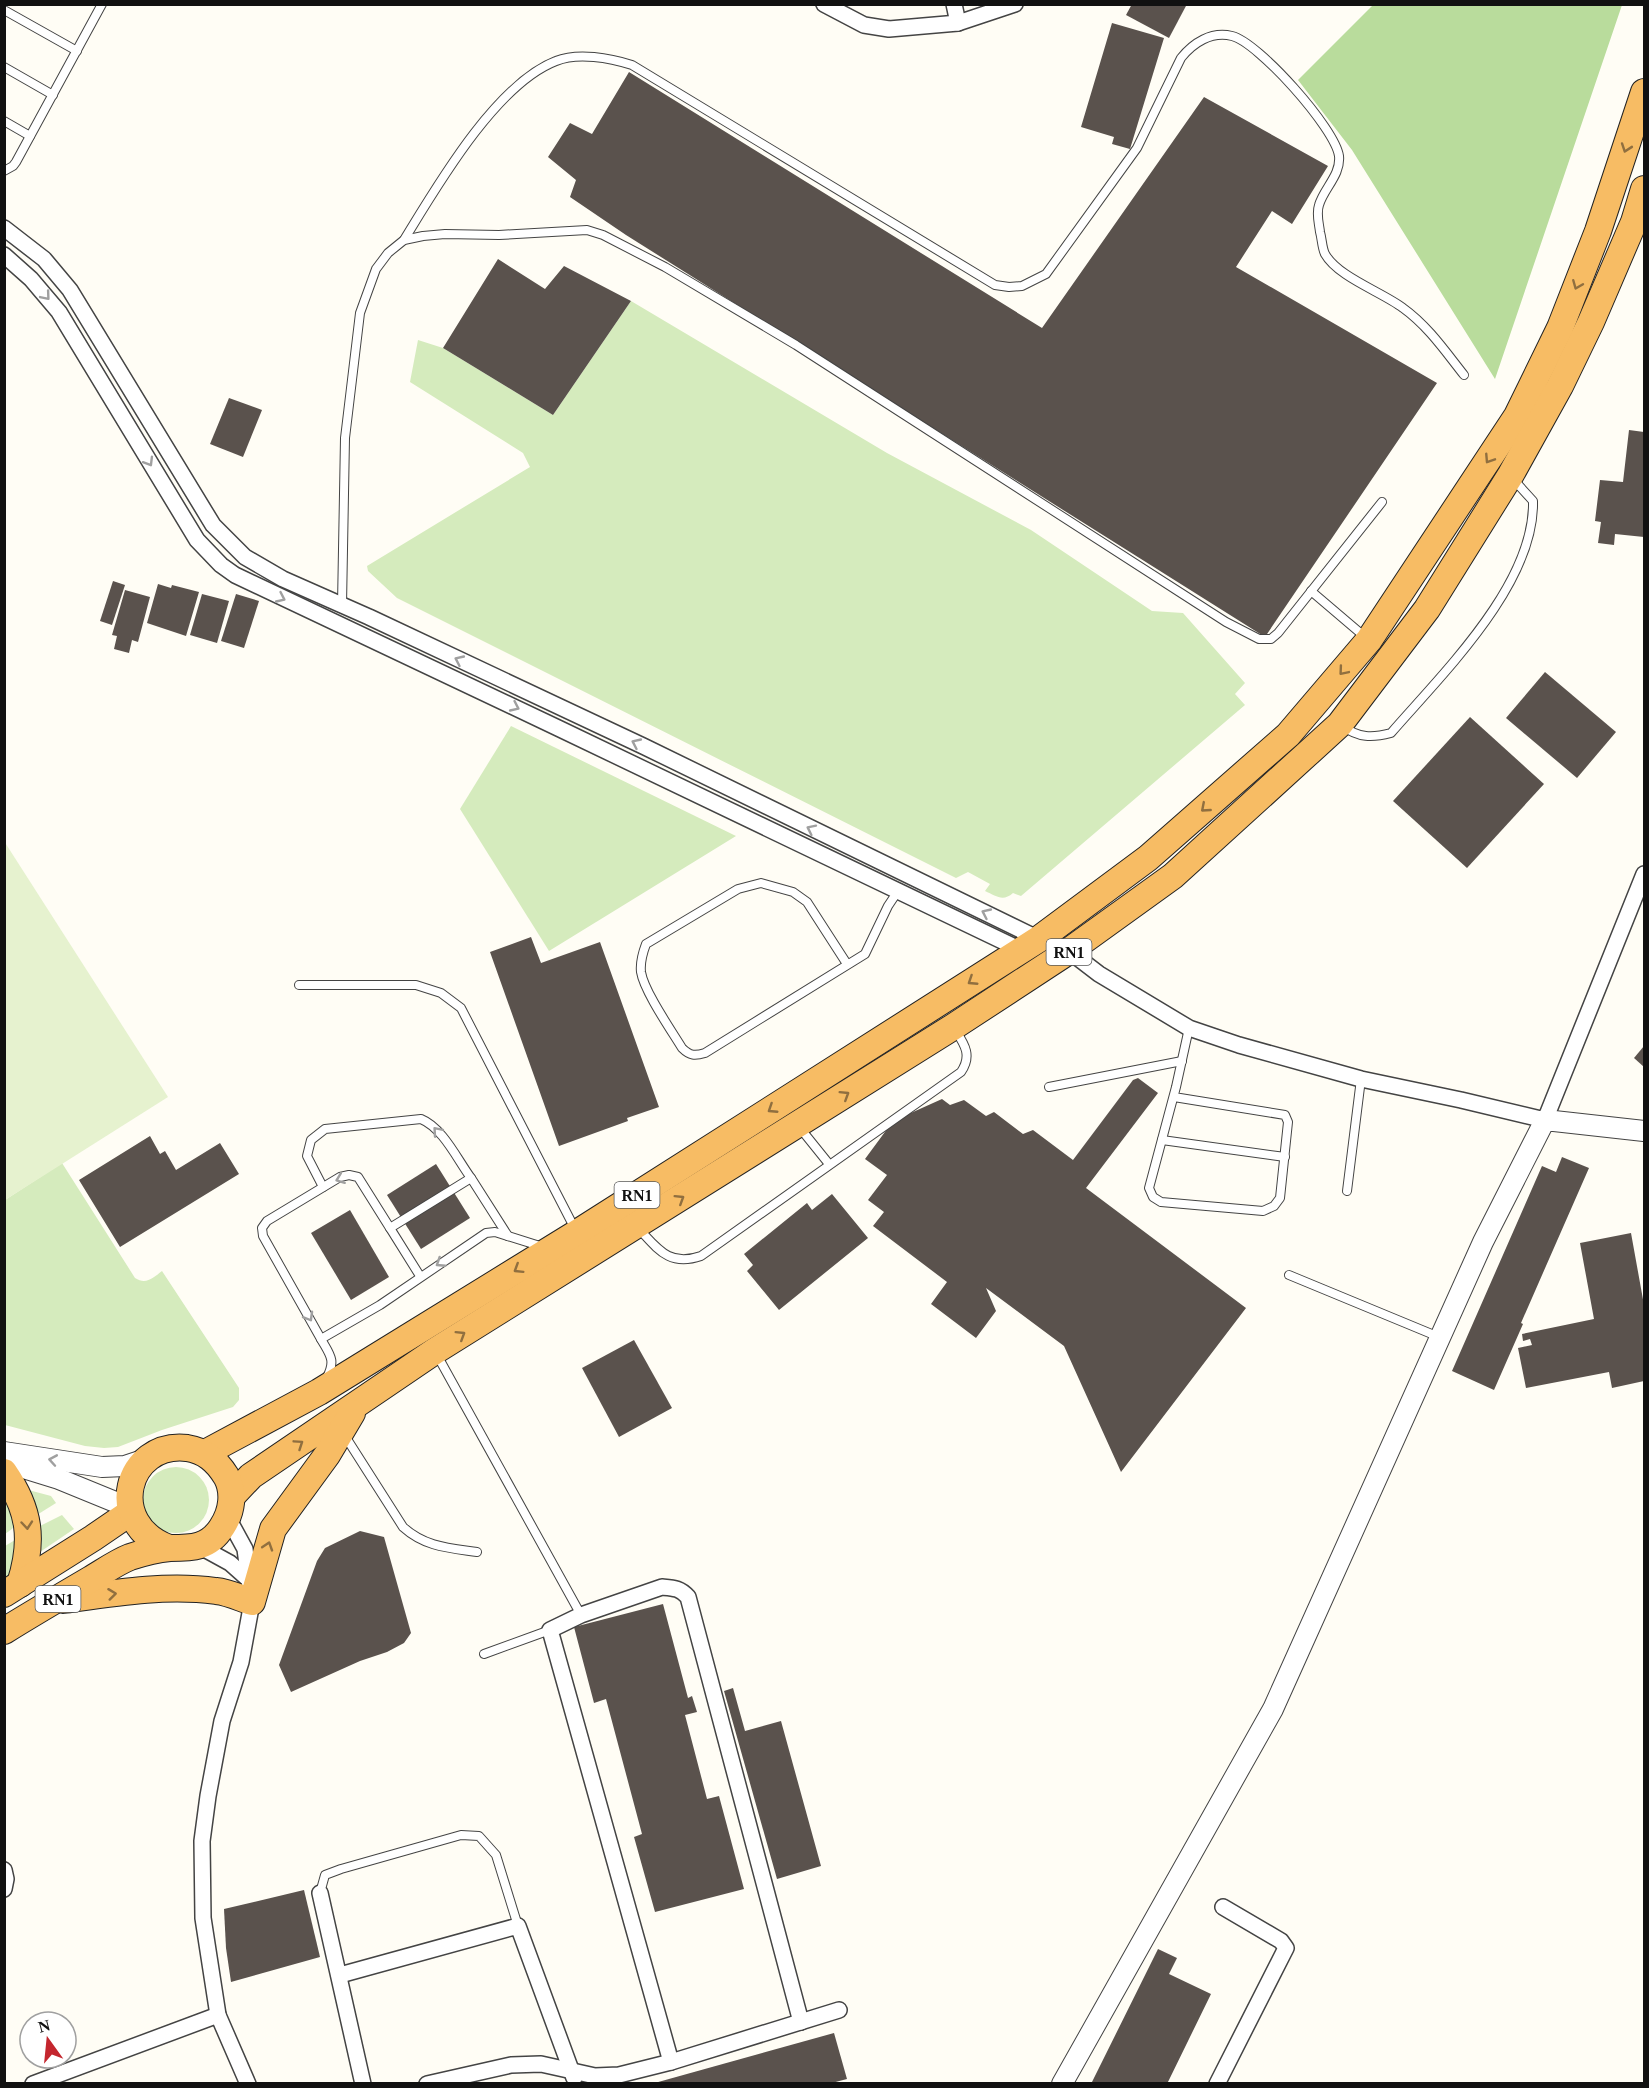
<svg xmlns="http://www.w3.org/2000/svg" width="1649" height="2088" font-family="'Times New Roman',serif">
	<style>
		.green { fill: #d5ebbd }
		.forest { fill: #b9dc9c }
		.pitch { fill: #e6f2cf }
		.building { fill: #5a524d }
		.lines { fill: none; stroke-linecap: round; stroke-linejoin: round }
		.service-casing { stroke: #444; stroke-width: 10 }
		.minor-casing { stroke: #444; stroke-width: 18 }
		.tertiary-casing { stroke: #444; stroke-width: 22 }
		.trunk-casing { stroke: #222; stroke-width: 28 }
		.service { stroke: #fff; stroke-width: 8 }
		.minor { stroke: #fff; stroke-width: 15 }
		.tertiary { stroke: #fff; stroke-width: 20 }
		.trunk { stroke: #f7bc64; stroke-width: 26 }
		.oneway { stroke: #906f3f }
		.oneway2 { stroke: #a0a0a0 }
		.labels { text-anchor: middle; stroke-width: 6; stroke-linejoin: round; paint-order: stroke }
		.shield { fill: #fff; stroke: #585858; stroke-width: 1.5 }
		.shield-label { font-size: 16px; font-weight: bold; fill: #111 }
	</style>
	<rect width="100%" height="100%" fill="#fffdf5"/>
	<g class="green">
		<path d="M631 301 887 453 1031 530 1152 611 1183 613 1245 683 1235 694 1245 705 1021 896 1013 893C1003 902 996 896 985 891L990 884 968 872 956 878 397 598 368 571 367 566 530 467 523 453 410 382 418 340 443 348 553 415Z"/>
		<polygon points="511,726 736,836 549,951 460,809"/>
		<path d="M62 1163 135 1278C146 1285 153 1278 162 1271L239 1388V1400L233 1407 162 1430 118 1447 104 1448 85 1446 5 1425V1200Z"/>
		<circle cx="176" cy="1500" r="33"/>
		<polygon points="21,1488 51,1496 56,1503 32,1518"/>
		<polygon points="4,1492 15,1524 12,1529 5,1534"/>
		<polygon points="62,1515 74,1529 34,1556 34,1529"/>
		<path d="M15 1540C17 1553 15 1570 5 1579V1546Z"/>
	</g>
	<polygon class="forest" points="1373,5 1622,5 1495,379 1352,150 1298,80"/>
	<polygon class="pitch" points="4,841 168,1097 5,1200 4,1200"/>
	<g class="building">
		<polygon points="1132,4 1187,4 1169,38 1126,15"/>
		<polygon points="1112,23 1164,38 1130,149 1112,144 1114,137 1081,127"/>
		<polygon points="629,72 1042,328 1204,97 1328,166 1292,224 1272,211 1236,267 1437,383 1265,637 626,235 570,197 576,180 548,157 570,123 592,134"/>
		<polygon points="498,259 545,289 564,266 631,301 553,415 443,348"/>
		<polygon points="229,398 262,410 243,457 210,444"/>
		<polygon points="1629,430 1644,432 1644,537 1615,534 1614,545 1598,543 1601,522 1595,521 1600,480 1623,482"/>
		<polygon points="113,581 125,585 112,625 100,621"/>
		<polygon points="158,584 171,588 172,585 199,592 186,636 147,623"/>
		<polygon points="125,590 150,597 138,642 132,640 129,653 114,649 117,636 112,635"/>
		<polygon points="202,594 229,601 217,643 190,635"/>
		<polygon points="236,594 259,601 244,648 221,641"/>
		<polygon points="1545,672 1616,732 1577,778 1506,718"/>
		<polygon points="1470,717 1544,784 1467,868 1393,801"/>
		<polygon points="531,937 541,963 600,942 659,1107 627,1118 628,1121 559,1146 490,952"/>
		<polygon points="1644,1046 1644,1067 1634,1058"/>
		<polygon points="1138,1078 1158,1093 1086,1188 1246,1308 1121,1472 1064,1346 986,1288 996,1311 976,1338 931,1304 947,1282 873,1226 884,1212 868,1200 887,1175 865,1159 893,1121 942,1099 950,1105 964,1100 986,1116 994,1112 1023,1134 1033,1130 1073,1160 1133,1080"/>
		<polygon points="150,1136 160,1154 165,1151 176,1170 220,1143 239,1174 120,1247 79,1180"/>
		<polygon points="1562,1157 1589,1168 1521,1323 1523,1324 1494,1390 1452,1371 1542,1166 1556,1172"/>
		<polygon points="436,1164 470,1218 421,1249 387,1195"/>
		<polygon points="832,1194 868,1238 779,1310 747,1271 753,1265 744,1254 807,1203 812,1210"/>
		<polygon points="350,1210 389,1277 351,1300 311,1233"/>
		<polygon points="1631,1233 1644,1305 1644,1381 1612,1388 1609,1372 1526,1388 1518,1348 1532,1345 1530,1339 1523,1341 1522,1334 1594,1319 1580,1243"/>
		<polygon points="634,1340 672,1408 619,1437 582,1368"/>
		<polygon points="360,1531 384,1537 411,1633 404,1643 387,1652 360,1661 291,1692 279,1665 317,1561 325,1548"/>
		<polygon points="663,1604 688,1698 692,1696 697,1712 685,1715 707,1799 719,1796 744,1889 655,1912 634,1837 642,1834 606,1699 594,1703 574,1627"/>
		<polygon points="733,1688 745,1731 781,1721 821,1866 777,1879 724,1691"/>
		<polygon points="304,1890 320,1957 231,1982 226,1948 224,1909"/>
		<polygon points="1158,1949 1177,1958 1169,1974 1211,1994 1167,2084 1091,2084"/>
		<polygon points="834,2033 847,2079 828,2084 651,2084"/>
	</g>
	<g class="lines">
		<defs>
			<g id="service">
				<polyline points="4,10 77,51"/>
				<polyline points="4,67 53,95"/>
				<polyline points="4,121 30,136"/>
				<polyline points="4,171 13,166 16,162 102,4"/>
				<path d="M404 240C437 186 496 84 556 61 578 52 610 58 632 65L995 285 1009 287 1022 286 1046 274 1137 148 1181 58C1193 43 1211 31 1232 36 1258 42 1335 128 1339 156 1341 175 1324 188 1319 205 1316 214 1319 223 1320 232 1322 239 1322 248 1325 254 1338 277 1382 292 1403 308 1428 326 1445 351 1464 375"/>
				<polyline points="1311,591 1365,637"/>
				<polyline points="342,605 345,438 360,313 376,269 388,253 404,240 423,236 445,234 499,235 587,230 603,235 665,267 796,345 1226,622 1259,639 1271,639 1278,633 1382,502"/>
				<path d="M1342 726C1359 738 1372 738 1391 733 1443 673 1535 584 1533 501L1513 479"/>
				<path d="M847 964 807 902 793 892 761 883 738 889 646 944C643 952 640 963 641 972 644 991 671 1030 682 1048 690 1056 695 1056 705 1053L865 954 888 906 898 891"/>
				<polyline points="299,985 416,985 441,993 461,1008 575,1229"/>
				<polyline points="1049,1087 1182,1061"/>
				<polyline points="1174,1097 1285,1115 1288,1122 1280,1198 1274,1206 1263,1211 1161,1202 1153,1197 1149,1188 1176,1087 1189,1028"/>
				<polyline points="800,1128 829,1164"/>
				<polyline points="1162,1140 1285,1157"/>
				<path d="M323 1187 307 1156 311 1140 325 1129 421 1119C443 1128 457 1159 471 1178"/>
				<polyline points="1347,1191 1361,1079"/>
				<path d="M638 1228C658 1249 669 1267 701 1256L961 1072C972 1056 965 1045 956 1031"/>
				<polyline points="1289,1275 1439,1337"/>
				<polyline points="420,1276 390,1228 471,1178 508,1236"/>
				<polyline points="321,1339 263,1236 262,1228 267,1221 340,1177 349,1175 358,1177 390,1228"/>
				<polyline points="437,1355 581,1615"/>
				<path d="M327 1377C336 1360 330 1355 321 1339L380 1305 486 1233 495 1232 543 1247"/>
				<path d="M345 1436 403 1527C425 1547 449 1548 477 1552"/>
				<polyline points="484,1654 550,1630"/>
				<polyline points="320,1893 325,1875 341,1869 461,1835 479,1836 496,1855 518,1926"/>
			</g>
			<g id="minor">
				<polyline points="824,4 864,25 889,29 958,23 1015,4"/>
				<polyline points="954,4 958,23"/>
				<polyline points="4,228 44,259 70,290 213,525 245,557 283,579 369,617 643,746 1039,939"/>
				<polyline points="4,255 31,279 59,312 197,540 221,565 235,575 558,728 1021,950"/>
				<polyline points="1069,951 1099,974 1189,1028 1239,1045 1361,1079 1461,1100 1545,1120 1644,874"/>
				<polyline points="228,1518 245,1549 252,1602 241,1662 222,1721 208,1796 202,1841 203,1918 218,2015 248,2084"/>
				<polyline points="199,1546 230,1563 248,1579"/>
				<polyline points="4,1870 6,1879 4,1889"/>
				<polyline points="320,1893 363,2084"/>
				<polyline points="340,1975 518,1926 574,2078"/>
				<path d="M671 2062 550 1630 581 1615 662 1587C674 1588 680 1588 688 1597L801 2022"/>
				<polyline points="33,2084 218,2015"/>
				<polyline points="427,2084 511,2065 541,2064 595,2076 619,2075 671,2062 839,2010"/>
				<polyline points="1217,2084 1286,1948 1281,1941 1223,1907"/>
			</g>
			<g id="tertiary">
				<polyline points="4,1452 102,1467 125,1466 149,1458"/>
				<polyline points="4,1462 59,1479 130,1508"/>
				<polyline points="1062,2084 1273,1709 1483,1242 1545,1120 1644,1131"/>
			</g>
			<g id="trunk">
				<polyline points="205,1453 319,1392 577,1233 1039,939 1148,858 1288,735 1369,640 1517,416 1560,328 1598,231 1644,92"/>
				<path d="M4 1472C30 1510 34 1540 20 1584"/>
				<polyline points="232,1496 251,1476 435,1351 953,1027 1069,951 1173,876 1306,755 1340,724 1427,609 1510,476 1560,386 1591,322 1634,222 1644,189"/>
				<polyline points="4,1594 93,1538 131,1512"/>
				<path d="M63 1600C113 1593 166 1584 216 1591 228 1592 240 1598 252 1602L273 1529 327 1455 352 1413"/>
				<path d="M4 1631C33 1613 62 1596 91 1579 103 1572 117 1562 130 1557 142 1553 158 1549 170 1548 192 1548 209 1548 222 1527 232 1512 235 1492 226 1476 216 1460 205 1451 187 1448 126 1441 104 1524 169 1548"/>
			</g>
		</defs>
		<use href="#service" class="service-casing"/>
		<use href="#minor" class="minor-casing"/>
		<use href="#tertiary" class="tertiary-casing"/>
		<use href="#trunk" class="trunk-casing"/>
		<use href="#service" class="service"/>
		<use href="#minor" class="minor"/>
		<use href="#tertiary" class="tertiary"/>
		<use href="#trunk" class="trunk"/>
	</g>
	<defs><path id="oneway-chevron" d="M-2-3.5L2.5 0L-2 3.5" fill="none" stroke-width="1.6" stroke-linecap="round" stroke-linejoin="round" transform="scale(1.5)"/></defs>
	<g class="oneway">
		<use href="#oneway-chevron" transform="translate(1626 148) rotate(109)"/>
		<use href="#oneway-chevron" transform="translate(1577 285) rotate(112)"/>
		<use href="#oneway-chevron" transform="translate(1489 459) rotate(123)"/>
		<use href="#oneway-chevron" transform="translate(1343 671) rotate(130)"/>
		<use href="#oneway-chevron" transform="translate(1205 808) rotate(139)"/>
		<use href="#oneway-chevron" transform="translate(972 981) rotate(147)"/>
		<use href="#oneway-chevron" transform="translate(845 1095) rotate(-32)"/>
		<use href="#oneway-chevron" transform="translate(772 1109) rotate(147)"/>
		<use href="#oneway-chevron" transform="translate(680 1199) rotate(-32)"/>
		<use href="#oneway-chevron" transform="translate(518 1269) rotate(148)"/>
		<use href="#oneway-chevron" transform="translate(461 1335) rotate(-32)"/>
		<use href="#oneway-chevron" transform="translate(299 1444) rotate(-34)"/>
		<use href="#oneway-chevron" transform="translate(27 1525) rotate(85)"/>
		<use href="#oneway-chevron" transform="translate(268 1546) rotate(-72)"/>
		<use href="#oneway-chevron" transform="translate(112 1594) rotate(-7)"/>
	</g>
	<g class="oneway2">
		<use href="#oneway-chevron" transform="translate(46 296) rotate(50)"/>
		<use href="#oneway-chevron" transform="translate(149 462) rotate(59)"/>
		<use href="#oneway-chevron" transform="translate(281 598) rotate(25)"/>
		<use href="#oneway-chevron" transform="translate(459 660) rotate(-155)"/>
		<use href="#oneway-chevron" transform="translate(515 707) rotate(25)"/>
		<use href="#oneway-chevron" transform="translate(636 743) rotate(-155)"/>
		<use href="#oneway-chevron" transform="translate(811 829) rotate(-154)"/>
		<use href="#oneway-chevron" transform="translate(986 913) rotate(-155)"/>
		<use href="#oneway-chevron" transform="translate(437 1131) rotate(-131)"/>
		<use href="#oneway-chevron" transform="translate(340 1179) rotate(159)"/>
		<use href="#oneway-chevron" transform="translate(440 1263) rotate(147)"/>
		<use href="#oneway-chevron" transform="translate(309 1317) rotate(60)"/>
		<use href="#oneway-chevron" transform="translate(53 1460) rotate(-170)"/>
	</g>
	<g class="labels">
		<g class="shield">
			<rect x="1046.5" y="939" width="45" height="26" rx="4.5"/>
			<rect x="614.5" y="1182" width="45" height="26" rx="4.5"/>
			<rect x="35.5" y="1586" width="45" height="26" rx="4.5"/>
		</g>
		<g class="shield-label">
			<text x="1069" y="958">RN1</text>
			<text x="637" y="1201">RN1</text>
			<text x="58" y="1605">RN1</text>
		</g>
	</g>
	<rect width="1649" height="2088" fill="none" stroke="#111111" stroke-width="12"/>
	<g transform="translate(48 2040) rotate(345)"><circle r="28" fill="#ffffff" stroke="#a0a0a0" stroke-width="1.5"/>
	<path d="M0-4.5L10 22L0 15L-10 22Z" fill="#c4262e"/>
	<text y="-9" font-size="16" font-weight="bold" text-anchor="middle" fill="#111111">N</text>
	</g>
</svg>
